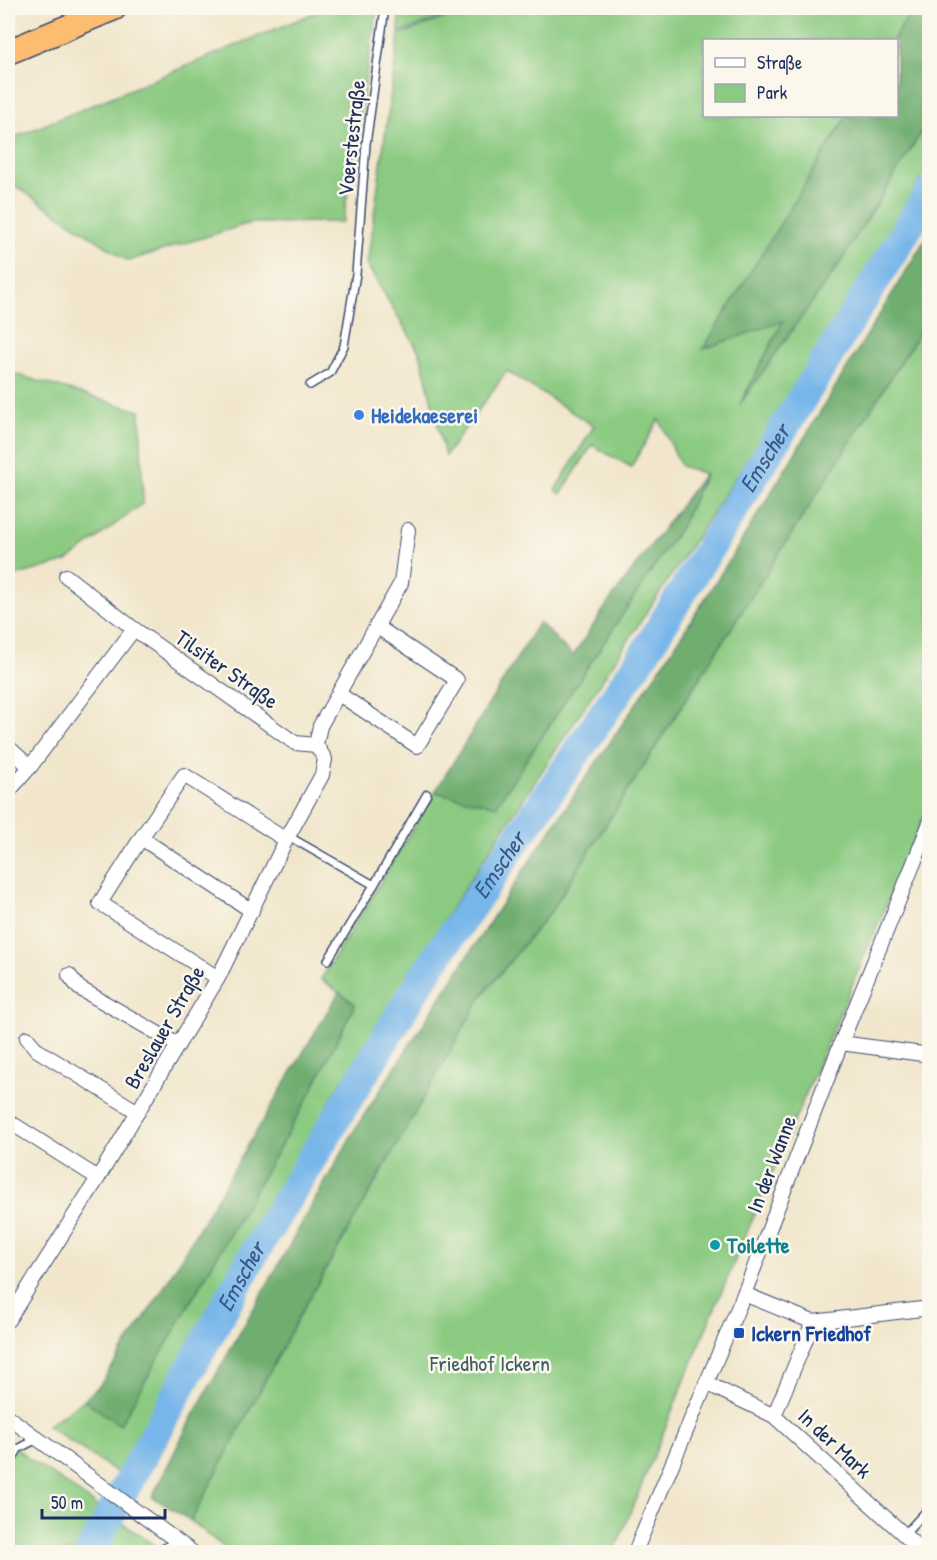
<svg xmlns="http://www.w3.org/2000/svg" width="937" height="1560" font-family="'Patrick Hand',sans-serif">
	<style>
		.green { fill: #8bca81; stroke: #537c70; stroke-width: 1.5 }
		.forest { fill: #70ae6f; stroke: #466e66; stroke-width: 1.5 }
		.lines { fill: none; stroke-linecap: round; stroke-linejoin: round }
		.river { stroke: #77b6ea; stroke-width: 30 }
		.lane-casing { stroke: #3b4a6e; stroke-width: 10 }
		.street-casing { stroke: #3b4a6e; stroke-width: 16 }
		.highway-casing { stroke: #3b4a6e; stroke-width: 27 }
		.lane { stroke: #fff; stroke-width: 7 }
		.street { stroke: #fff; stroke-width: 14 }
		.highway { stroke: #fcbd6f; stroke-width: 24 }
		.shop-dot { fill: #3f7fe0; stroke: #fbf7ec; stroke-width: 2 }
		.culture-dot { fill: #0f9aa8; stroke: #fbf7ec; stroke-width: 2 }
		.transit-dot { fill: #1a4fb4; stroke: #fbf7ec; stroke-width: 2 }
		.labels { text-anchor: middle; stroke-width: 5; stroke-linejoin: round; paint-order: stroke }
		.street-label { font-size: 22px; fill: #1b2f5e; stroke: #fbf7ec }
		.shop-label { font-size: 22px; font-weight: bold; fill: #366cbe; stroke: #fbf7ec; text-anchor: start }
		.culture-label { font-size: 22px; font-weight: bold; fill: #0d838f; stroke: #fbf7ec; text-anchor: start }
		.transit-label { font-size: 22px; font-weight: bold; fill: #164399; stroke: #fbf7ec; text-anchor: start }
		.park-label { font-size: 22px; fill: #3d5e68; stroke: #fbf7ec }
		.water-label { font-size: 24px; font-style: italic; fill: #375888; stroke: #fbf7ec }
	</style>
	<rect width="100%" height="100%" fill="#fbf7ec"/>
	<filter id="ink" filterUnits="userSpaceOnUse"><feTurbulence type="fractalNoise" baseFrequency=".0167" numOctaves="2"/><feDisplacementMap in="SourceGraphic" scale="12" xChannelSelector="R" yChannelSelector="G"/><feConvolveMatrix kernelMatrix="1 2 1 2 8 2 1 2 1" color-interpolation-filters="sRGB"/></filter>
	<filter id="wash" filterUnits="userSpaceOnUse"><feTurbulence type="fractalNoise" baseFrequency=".008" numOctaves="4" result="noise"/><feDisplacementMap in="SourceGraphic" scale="24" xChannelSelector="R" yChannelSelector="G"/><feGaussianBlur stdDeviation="1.35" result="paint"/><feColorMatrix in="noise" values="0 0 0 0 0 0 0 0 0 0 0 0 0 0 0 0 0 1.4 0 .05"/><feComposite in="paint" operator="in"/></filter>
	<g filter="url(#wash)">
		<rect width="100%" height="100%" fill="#f1e6cb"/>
		<g class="green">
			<polygon points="326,8 377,8 343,222 250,223 128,261 8,181 8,140"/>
			<polygon points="399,8 467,8 399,33"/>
			<polygon points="471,8 913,8 893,40 704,40 704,116 847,116 704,348 784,320 743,398 839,264 929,120 929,166 779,412 459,897 336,1091 119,1474 47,1426 84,1400 120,1425 309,1096 355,1005 321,979 435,792 496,805 683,523 705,474 681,466 659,419 631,467 592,445 561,494 555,490 594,426 507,371 445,456 420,353 367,265 399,35"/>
			<polygon points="929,318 929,804 705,1331 614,1552 230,1552 191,1521 297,1320 481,997 551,911"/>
			<polygon points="8,372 140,411 143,503 67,561 8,578"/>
			<polygon points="8,1441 28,1458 164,1552 8,1552"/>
		</g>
		<g class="forest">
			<polygon points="913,8 929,8 929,120 839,264 740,404 783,321 703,349 847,116 896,116 896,40 893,40"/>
			<polygon points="929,233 929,318 551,911 481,997 297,1320 191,1521 152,1497 191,1419 357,1126 523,871 671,652 736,550"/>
			<polygon points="705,473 683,523 496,806 435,792 539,622 573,656 608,603"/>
			<polygon points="339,992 355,1004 309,1096 120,1425 84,1400 100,1385 158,1297"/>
		</g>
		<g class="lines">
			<path class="river" id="s1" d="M90 1552 253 1255 421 980 642 657 930 192"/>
		</g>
	</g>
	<g filter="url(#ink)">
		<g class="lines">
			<defs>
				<g id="lane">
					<polyline points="310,385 330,373 344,346 356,274 366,144 385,8"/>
					<polyline points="288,836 374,885 427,794"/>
					<polyline points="328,960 374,885"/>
					<polyline points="8,1468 18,1449 37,1439"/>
					<polyline points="904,1535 930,1507"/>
					<polyline points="158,1552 176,1541"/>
				</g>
				<g id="street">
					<polyline points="66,576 134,629"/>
					<polyline points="339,694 417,746 457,680 376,626"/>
					<polyline points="8,747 30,767"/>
					<polyline points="8,792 30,767 134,629 295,743 316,745"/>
					<polyline points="141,838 100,903 218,978"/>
					<polyline points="252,911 141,838 184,775 286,840"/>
					<polyline points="69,975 79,988 178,1045"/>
					<polyline points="27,1038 37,1050 138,1112"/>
					<polyline points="841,1043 930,1055"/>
					<polyline points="8,1121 98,1178"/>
					<polyline points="744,1294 813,1322 930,1308"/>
					<polyline points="8,1320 98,1178 218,978 286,840 322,775 325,759 316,745 320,726 401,583 408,530"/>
					<polyline points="706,1383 774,1416 923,1552"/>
					<polyline points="774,1416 813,1322"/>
					<polyline points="8,1417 192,1552"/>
					<polyline points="635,1552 744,1294 841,1043 930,823"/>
				</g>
				<polyline id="highway" points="8,52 114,8"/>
			</defs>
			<use href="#lane" class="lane-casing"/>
			<use href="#street" class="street-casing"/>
			<use href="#highway" class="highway-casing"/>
			<use href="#lane" class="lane"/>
			<use href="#street" class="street"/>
			<use href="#highway" class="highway"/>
		</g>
	</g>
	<circle class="shop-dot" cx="359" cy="415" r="6"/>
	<circle class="culture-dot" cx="715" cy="1245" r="6"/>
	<rect class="transit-dot" x="733" y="1327" width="12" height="12" rx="3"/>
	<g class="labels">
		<g class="street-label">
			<text transform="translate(351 138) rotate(-84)" y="8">Voerstestraße</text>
			<text transform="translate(227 669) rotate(35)" y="8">Tilsiter Straße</text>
			<text transform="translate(164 1027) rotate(-60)" y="8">Breslauer Straße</text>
			<text transform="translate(771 1164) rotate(-69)" y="8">In der Wanne</text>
			<text transform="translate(835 1443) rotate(43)" y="8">In der Mark</text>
		</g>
		<g class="shop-label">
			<text x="371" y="423">Heidekaeserei</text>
		</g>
		<g class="culture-label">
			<text x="727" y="1253">Toilette</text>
		</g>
		<g class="transit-label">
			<text x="751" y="1341">Ickern Friedhof</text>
		</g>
		<g class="park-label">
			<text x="490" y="1371">Friedhof Ickern</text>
		</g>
		<g class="water-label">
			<text dy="8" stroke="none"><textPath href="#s1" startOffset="1286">Emscher</textPath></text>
			<text dy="8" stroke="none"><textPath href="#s1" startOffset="800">Emscher</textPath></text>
			<text dy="8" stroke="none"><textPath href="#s1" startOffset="314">Emscher</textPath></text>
		</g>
	</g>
	<rect width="937" height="1560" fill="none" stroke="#fbf7ec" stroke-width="30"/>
	<rect x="703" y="39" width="195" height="78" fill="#fbf7ec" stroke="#a1a7b3" stroke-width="1.5"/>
	<rect x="715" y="58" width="30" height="9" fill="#ffffff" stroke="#a1a7b3" stroke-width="1.5"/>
	<text x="757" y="69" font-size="18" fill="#1b2f5e">Straße</text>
	<rect x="715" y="84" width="30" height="18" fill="#8bca81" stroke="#a1a7b3" stroke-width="1.5"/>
	<text x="757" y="99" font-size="18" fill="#1b2f5e">Park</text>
	<path d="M42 1509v9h123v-9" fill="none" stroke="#1b2f5e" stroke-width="3"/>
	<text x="51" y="1509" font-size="18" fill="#1b2f5e" stroke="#fbf7ec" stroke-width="4.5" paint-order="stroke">50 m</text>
</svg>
